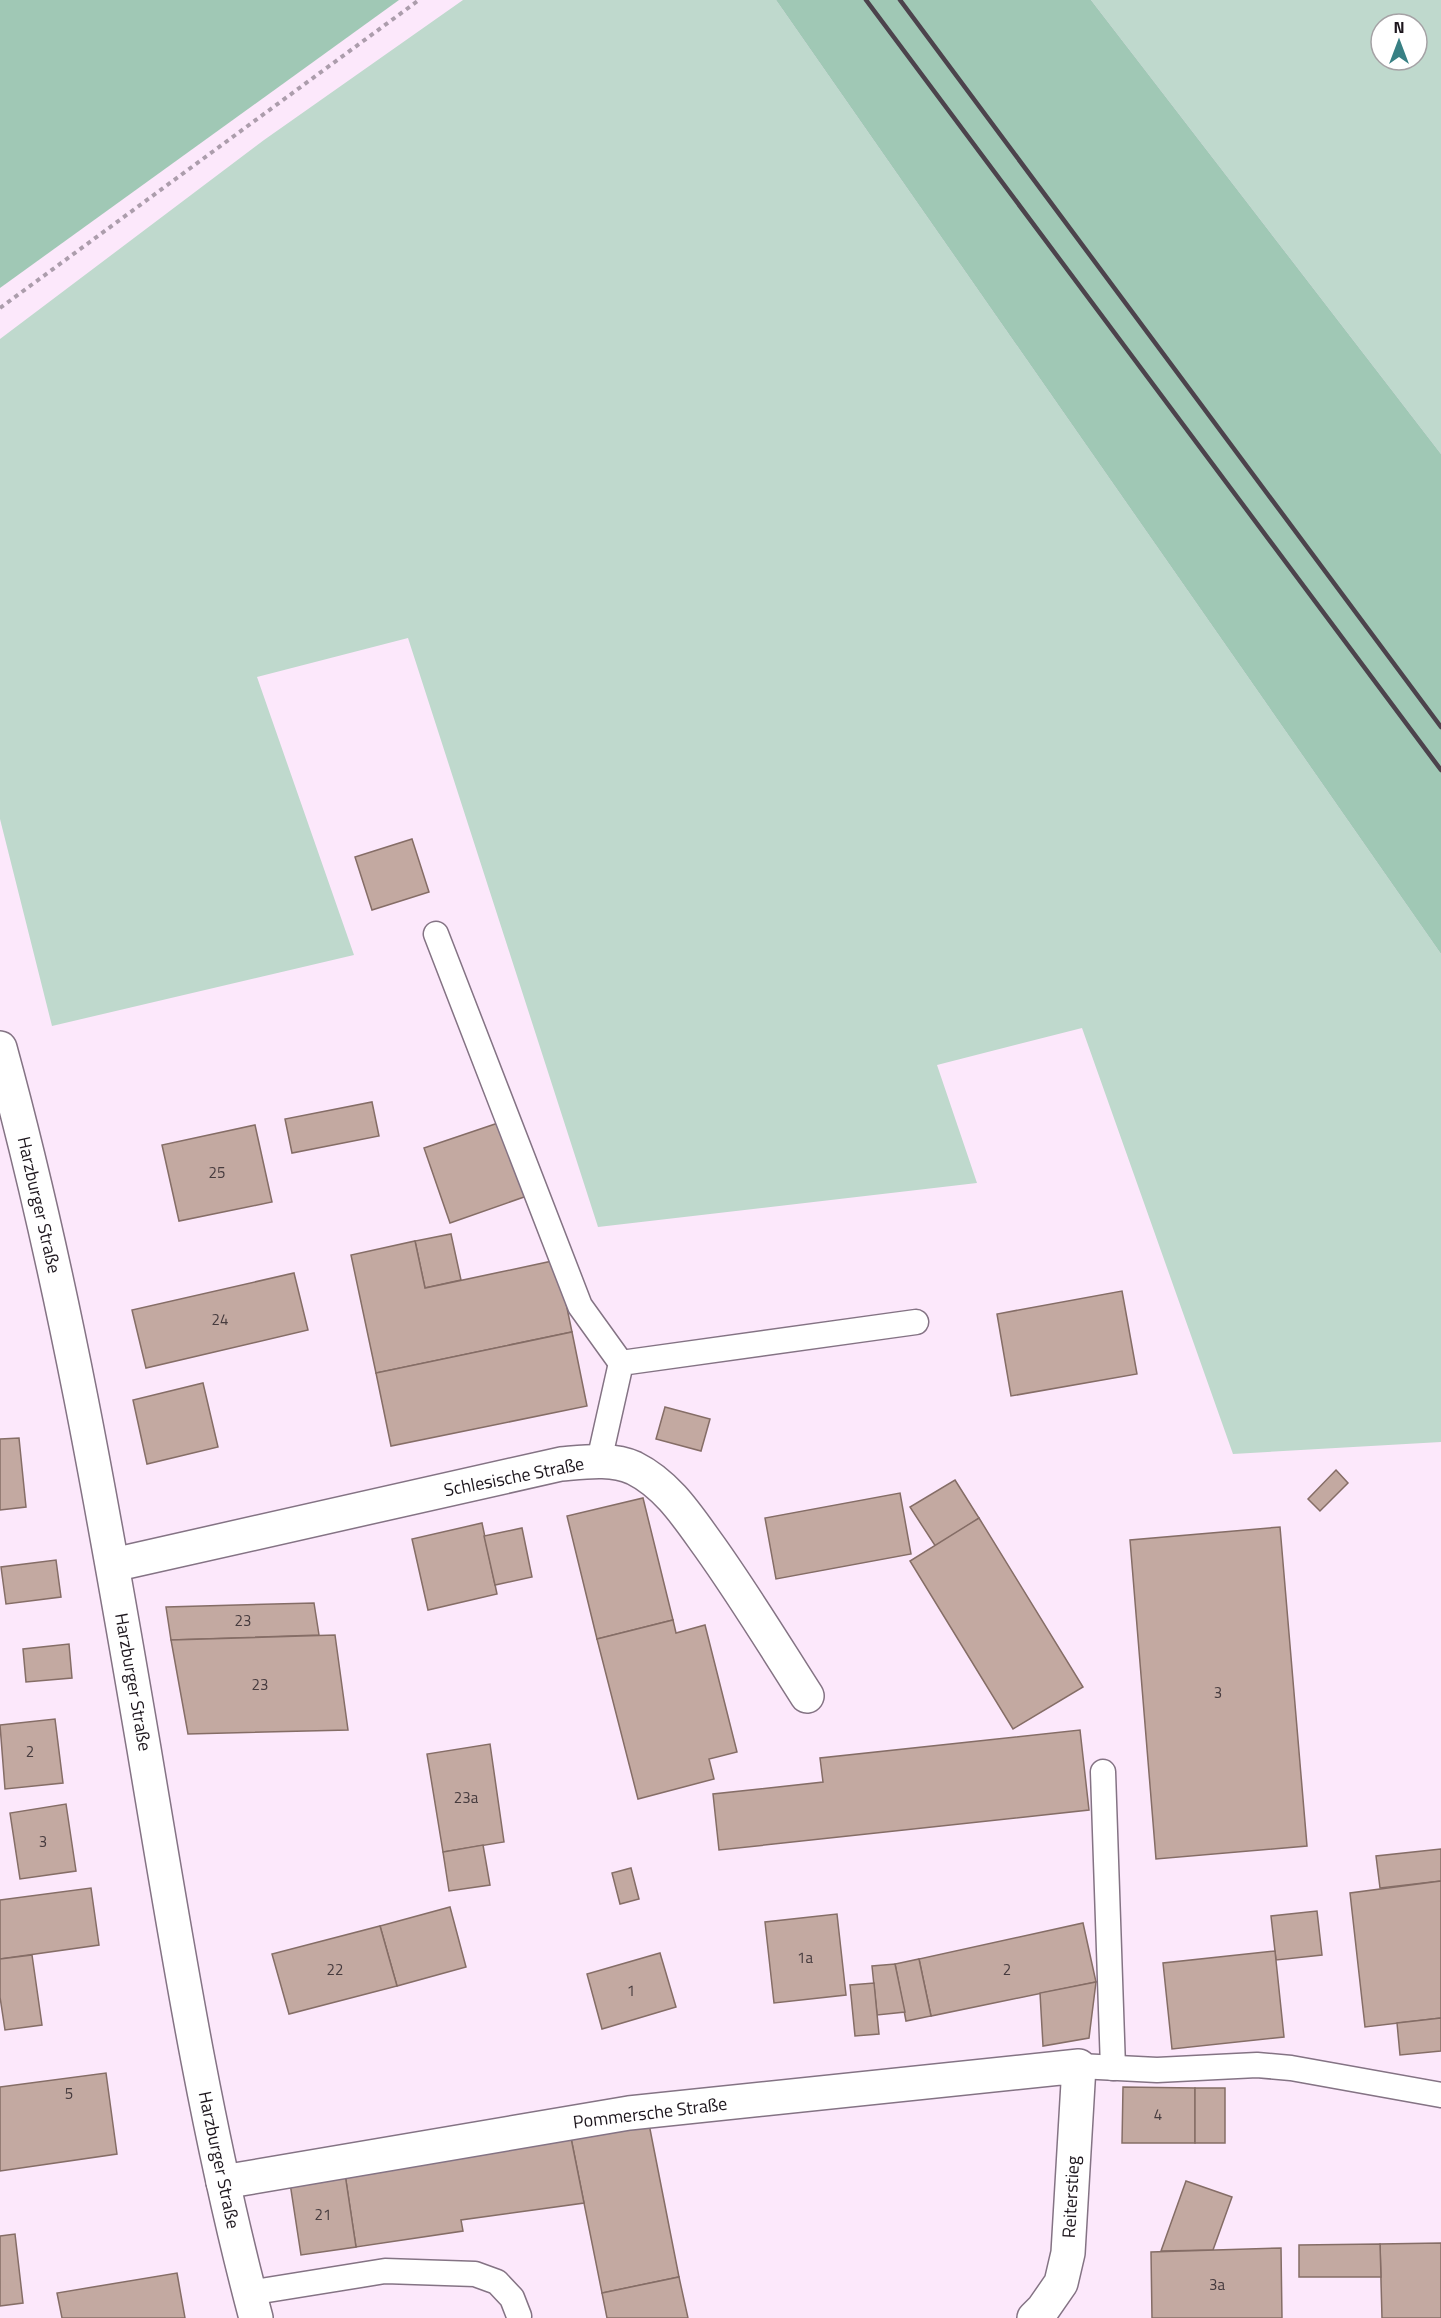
<svg xmlns="http://www.w3.org/2000/svg" width="1441" height="2318" font-family="'Titillium Web',sans-serif">
	<style>
		.green { fill: #bfd9cd; fill-rule: evenodd }
		.forest { fill: #a0c8b5 }
		.building { fill: #c3a9a1; stroke: #856d66; stroke-width: 1.5 }
		.lines { fill: none; stroke-linecap: round; stroke-linejoin: round }
		.lane-casing { stroke: #847384; stroke-width: 27 }
		.street-casing { stroke: #847384; stroke-width: 36 }
		.secondary-casing { stroke: #847384; stroke-width: 36 }
		.path { stroke: #ac9dac; stroke-width: 4; stroke-dasharray: 4.5 4.5; stroke-linecap: butt }
		.lane { stroke: #fff; stroke-width: 24 }
		.street { stroke: #fff; stroke-width: 33 }
		.secondary { stroke: #fff; stroke-width: 33 }
		.rail { stroke: #4c434c; stroke-width: 4.5 }
		.labels { text-anchor: middle; stroke-width: 4.5; stroke-linejoin: round; paint-order: stroke }
		.number-label { font-size: 15px; fill: #463b3e }
		.street-label { font-size: 18px; fill: #1d161d; stroke: #fff }
	</style>
	<rect width="100%" height="100%" fill="#fce8fb"/>
	<g class="green">
		<polygon points="463,0 776,0 1441,954 1441,1442 1233,1454 1082,1028 937,1065 977,1183 598,1227 408,638 257,677 354,955 52,1026 0,819 0,339 264,140"/>
		<path d="M1091 0H1441V454ZM1381 24H1417V60H1381Z"/>
	</g>
	<g class="forest">
		<polygon points="0,0 399,0 0,288"/>
		<polygon points="776,0 1091,0 1441,454 1441,954"/>
	</g>
	<g class="building">
		<polygon points="412,839 429,892 372,910 355,857"/>
		<polygon points="372,1102 379,1136 292,1153 285,1119"/>
		<polygon points="501,1122 527,1196 450,1223 424,1148"/>
		<polygon points="255,1125 272,1202 179,1221 162,1145"/>
		<polygon points="451,1234 461,1280 425,1288 415,1241"/>
		<polygon points="415,1241 425,1288 557,1260 572,1332 376,1373 351,1255"/>
		<polygon points="294,1273 308,1330 146,1368 132,1310"/>
		<polygon points="1122,1291 1137,1374 1011,1396 997,1314"/>
		<polygon points="572,1332 587,1406 391,1446 376,1373"/>
		<polygon points="203,1383 218,1447 147,1464 133,1400"/>
		<polygon points="665,1407 710,1419 701,1451 656,1439"/>
		<polygon points="19,1438 26,1507 0,1510 0,1439"/>
		<polygon points="1336,1470 1348,1483 1320,1511 1308,1499"/>
		<polygon points="955,1480 979,1518 936,1547 910,1507"/>
		<polygon points="900,1493 911,1554 776,1579 765,1518"/>
		<polygon points="643,1498 673,1620 597,1639 567,1516"/>
		<polygon points="979,1518 1083,1687 1013,1729 910,1561"/>
		<polygon points="482,1523 497,1594 428,1610 412,1539"/>
		<polygon points="1280,1527 1307,1846 1156,1859 1130,1540"/>
		<polygon points="522,1528 532,1577 495,1585 484,1536"/>
		<polygon points="56,1560 61,1597 6,1604 1,1567"/>
		<polygon points="314,1603 319,1635 171,1640 166,1607"/>
		<polygon points="673,1620 676,1633 705,1625 737,1752 709,1759 714,1779 638,1799 597,1639"/>
		<polygon points="335,1635 348,1730 188,1734 171,1640"/>
		<polygon points="69,1644 72,1678 26,1682 23,1649"/>
		<polygon points="55,1719 63,1783 5,1789 0,1725"/>
		<polygon points="1080,1730 1089,1810 719,1850 713,1794 823,1782 820,1758"/>
		<polygon points="490,1744 504,1842 443,1852 427,1754"/>
		<polygon points="66,1804 76,1871 20,1879 10,1813"/>
		<polygon points="483,1845 490,1885 449,1891 443,1852"/>
		<polygon points="1441,1849 1441,1881 1380,1888 1376,1856"/>
		<polygon points="631,1868 639,1899 620,1904 612,1873"/>
		<polygon points="1441,1881 1441,2018 1365,2027 1350,1893"/>
		<polygon points="91,1888 99,1945 0,1959 0,1900"/>
		<polygon points="450,1907 466,1967 397,1986 380,1926"/>
		<polygon points="1317,1911 1322,1955 1276,1960 1271,1916"/>
		<polygon points="837,1914 846,1995 774,2003 765,1922"/>
		<polygon points="1083,1923 1096,1982 931,2016 919,1959"/>
		<polygon points="380,1926 397,1986 289,2014 272,1954"/>
		<polygon points="1275,1951 1284,2037 1172,2049 1163,1963"/>
		<polygon points="660,1953 676,2007 602,2029 587,1974"/>
		<polygon points="32,1955 42,2025 5,2030 0,1997 0,1959"/>
		<polygon points="919,1959 931,2016 906,2021 895,1964"/>
		<polygon points="895,1964 905,2012 877,2015 872,1966"/>
		<polygon points="1096,1982 1089,2038 1043,2046 1040,1993"/>
		<polygon points="874,1983 879,2034 855,2036 850,1985"/>
		<polygon points="1441,2018 1441,2051 1400,2055 1397,2023"/>
		<polygon points="106,2073 117,2154 0,2171 0,2087"/>
		<polygon points="1123,2087 1195,2088 1195,2143 1122,2143"/>
		<rect x="1195" y="2088" width="30" height="55"/>
		<polygon points="649,2124 679,2277 602,2293 571,2138"/>
		<polygon points="571,2138 584,2203 461,2220 463,2231 356,2247 345,2174"/>
		<polygon points="345,2174 356,2247 301,2255 290,2183"/>
		<polygon points="1186,2181 1232,2197 1213,2250 1161,2251"/>
		<polygon points="15,2234 23,2303 0,2306 0,2236"/>
		<polygon points="1441,2243 1441,2318 1382,2318 1380,2244"/>
		<polygon points="1380,2244 1381,2277 1299,2277 1299,2245"/>
		<polygon points="1281,2248 1282,2318 1152,2318 1151,2252"/>
		<polygon points="177,2273 185,2318 62,2318 57,2293"/>
		<polygon points="679,2277 688,2318 607,2318 602,2293"/>
	</g>
	<g class="lines">
		<defs>
			<g id="lane">
				<polyline points="436,934 580,1306 621,1363"/>
				<polyline points="599,1461 621,1363 916,1322"/>
				<polyline points="1103,1772 1113,2068"/>
				<polyline points="1079,2066 1157,2070 1257,2065 1291,2068 1441,2095"/>
				<polyline points="249,2293 385,2271 475,2274 497,2282 512,2298 519,2316"/>
			</g>
			<g id="street">
				<path d="M113 1565 561 1464C585 1462 612 1458 634 1468 668 1485 688 1517 709 1546 744 1595 775 1646 807 1696"/>
				<polyline points="223,2182 629,2113 1079,2066 1068,2253 1061,2283 1043,2309 1034,2318"/>
			</g>
			<path id="secondary" d="M0 1048C63 1278 104 1514 144 1749 176 1940 206 2131 256 2318"/>
		</defs>
		<use href="#lane" class="lane-casing"/>
		<use href="#street" class="street-casing"/>
		<use href="#secondary" class="secondary-casing"/>
		<polyline class="path" points="0,308 419,0"/>
		<use href="#lane" class="lane"/>
		<use href="#street" class="street"/>
		<use href="#secondary" class="secondary"/>
		<g class="rail">
			<polyline points="866,0 1441,770"/>
			<polyline points="900,0 1441,727"/>
		</g>
	</g>
	<g class="labels">
		<g class="number-label">
			<text x="217" y="1178">25</text>
			<text x="220" y="1325">24</text>
			<text x="243" y="1626">23</text>
			<text x="260" y="1690">23</text>
			<text x="1218" y="1698">3</text>
			<text x="30" y="1757">2</text>
			<text x="466" y="1803">23a</text>
			<text x="43" y="1847">3</text>
			<text x="805" y="1963">1a</text>
			<text x="335" y="1975">22</text>
			<text x="1007" y="1975">2</text>
			<text x="631" y="1996">1</text>
			<text x="69" y="2099">5</text>
			<text x="1158" y="2120">4</text>
			<text x="323" y="2220">21</text>
			<text x="1217" y="2290">3a</text>
		</g>
		<g class="street-label">
			<text transform="translate(39 1205) rotate(77)" y="6">Harzburger Straße</text>
			<text transform="translate(514 1477) rotate(-11)" y="6">Schlesische Straße</text>
			<text transform="translate(133 1682) rotate(80)" y="6">Harzburger Straße</text>
			<text transform="translate(650 2113) rotate(-7)" y="6">Pommersche Straße</text>
			<text transform="translate(219 2160) rotate(78)" y="6">Harzburger Straße</text>
			<text transform="translate(1071 2197) rotate(-87)" y="6">Reiterstieg</text>
		</g>
	</g>
	<g transform="translate(1399 42)"><circle r="28" fill="#ffffff" stroke="#a5a2a5" stroke-width="1.5"/>
	<path d="M0-4.5L10 22L0 15L-10 22Z" fill="#388084"/>
	<text y="-9" font-size="16" font-weight="bold" text-anchor="middle" fill="#1d161d">N</text>
	</g>
</svg>
